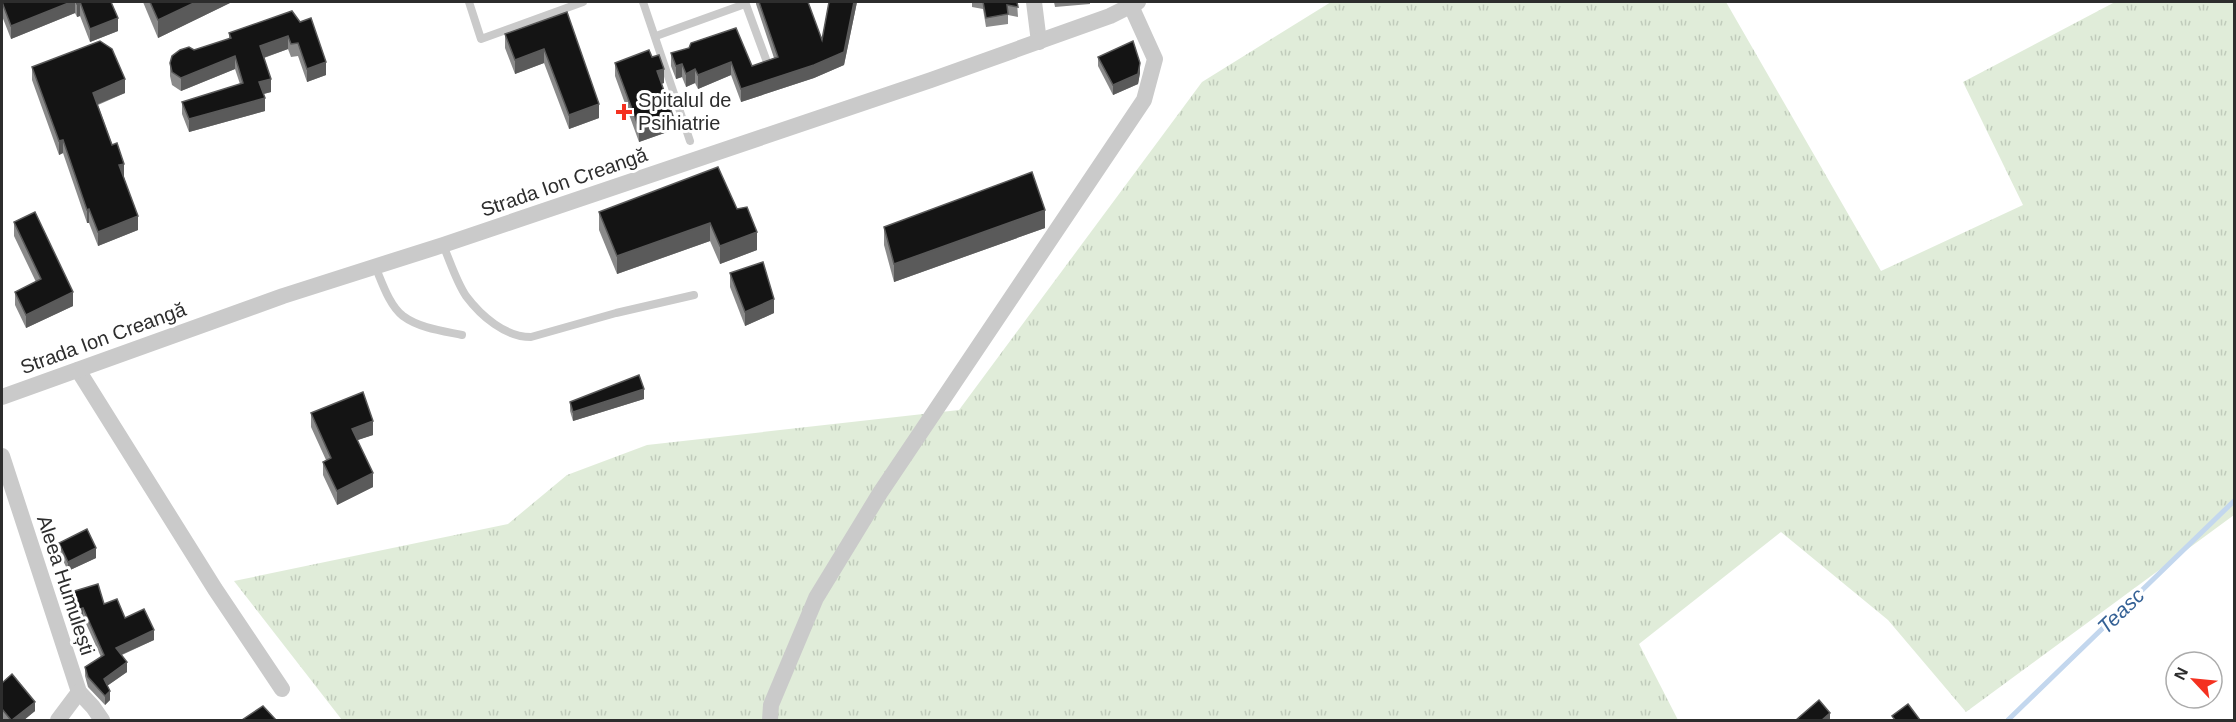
<svg xmlns="http://www.w3.org/2000/svg" width="2236" height="722" font-family="Arial,sans-serif">
	<style>
		.grass { fill: url(#grass-tufts) }
		.lines { fill: none; stroke-linecap: round; stroke-linejoin: round }
		.stream { stroke: #c3d7ee; stroke-width: 5 }
		.lane { stroke: #cacaca; stroke-width: 8 }
		.street { stroke: #cacaca; stroke-width: 16 }
		.wall { fill: #8a8a8a }
		.shaded-wall { fill: #5a5a5a }
		.building { fill: #141414; stroke: #5a5a5a; stroke-width: 1.5 }
		.poi-dot { fill: #f43120; stroke: #fff; stroke-width: 2 }
		.labels { text-anchor: middle; stroke-width: 6; stroke-linejoin: round; paint-order: stroke }
		.poi-label { font-size: 20px; fill: #2d2d2d; stroke: #fff; text-anchor: start }
		.street-label { font-size: 20px; fill: #2d2d2d; stroke: #fff }
		.water-label { font-size: 21px; font-style: italic; fill: #356195; stroke: #fff }
	</style>
	<defs>
		<pattern id="grass-tufts" width="24" height="20" patternUnits="userSpaceOnUse" patternTransform="scale(1.5)"><rect width="24" height="20" fill="#e0ecd9"/><path d="M3 7l-1-3M5 7V3M7 7l1-3M15 17l-1-3M17 17v-4M19 17l1-3" fill="none" stroke="#c0cbbb"/></pattern>
	</defs>
	<rect width="100%" height="100%" fill="#fff"/>
	<polygon class="grass" points="1331,2 1726,2 1881,271 2023,205 1963,82 2115,2 2234,2 2234,515 1966,712 1888,620 1781,532 1639,644 1678,720 342,720 234,581 508,524 567,475 647,445 959,410 1202,82"/>
	<g class="lines">
		<polyline class="stream" points="2008,720 2234,501"/>
		<g class="lane">
			<polyline points="469,2 481,39 583,2"/>
			<polyline points="643,2 690,141"/>
			<polyline points="745,2 767,62"/>
			<polyline points="656,36 745,4"/>
			<path d="M443 245C450 261 456 281 466 296 481 316 505 337 531 337L616 313 694 295"/>
			<path d="M375 266C382 282 389 305 403 316 419 328 443 331 462 335"/>
		</g>
		<g class="street">
			<polyline points="1034,2 1039,42"/>
			<polyline points="78,370 215,589 282,689"/>
			<polyline points="2,397 283,296 443,245 931,80 1110,16 1138,2"/>
			<polyline points="2,456 79,692 93,707 102,720"/>
			<polyline points="58,720 79,692"/>
			<polyline points="770,720 771,705 816,598 880,493 1144,100 1155,59 1131,6"/>
		</g>
	</g>
	<g class="wall">
		<polygon points="2,2 111,2 118,31 90,42 80,16 77,17 75,13 11,39 2,16"/>
		<polygon points="143,2 232,2 158,38"/>
		<polygon points="756,2 759,2 822,40 829,2 857,2 844,65 814,78 741,102 731,75 698,89 695,83 686,87 682,77 676,79 671,66 671,53 752,66 774,58 756,4"/>
		<polygon points="972,2 1017,2 1018,17 1008,15 1008,24 986,27 983,9 972,7"/>
		<polygon points="1054,2 1090,2 1090,4 1055,7"/>
		<polygon points="292,11 326,75 307,82 298,56 291,57 288,49 264,58 271,92 264,94 265,111 189,132 182,114 182,102 240,84 235,69 181,91 172,85 170,76 170,63 194,50 229,39 229,33"/>
		<polygon points="567,12 599,118 569,129 544,63 515,74 505,48 505,34"/>
		<polygon points="1098,57 1140,73 1138,84 1113,95 1098,66"/>
		<polygon points="615,63 664,83 661,84 673,130 639,142 615,76"/>
		<polygon points="32,67 125,93 98,105 124,177 138,230 98,246 89,223 87,223 63,153 59,155 32,80"/>
		<polygon points="737,209 757,250 720,264 710,241 617,274 599,230 599,212"/>
		<polygon points="14,222 73,306 26,328 15,305 15,292 36,282 14,236"/>
		<polygon points="884,227 1045,228 894,282 884,245"/>
		<polygon points="730,273 774,313 745,326 730,287"/>
		<polygon points="644,399 573,421 570,411 570,402"/>
		<polygon points="311,413 373,435 357,440 373,487 337,505 323,475 323,462 326,460 311,427"/>
		<polygon points="59,543 96,558 68,571 59,552"/>
		<polygon points="68,593 104,604 125,618 154,640 122,655 127,672 107,686 110,700 105,705 88,687 85,676 85,667 101,657 83,617 74,620 68,602"/>
		<polygon points="2,683 35,711 24,720 3,720 2,718"/>
	</g>
	<g class="shaded-wall">
		<polygon points="71,2 75,2 75,13 11,39 11,26"/>
		<polygon points="80,2 80,16 77,17 77,4"/>
		<polygon points="196,2 232,2 158,38 158,20"/>
		<polygon points="854,2 857,2 844,65 814,78 741,102 741,89 814,65"/>
		<polygon points="118,18 118,31 90,42 90,29"/>
		<polygon points="288,36 288,49 260,59 260,46"/>
		<polygon points="544,49 544,63 515,74 515,60"/>
		<polygon points="235,56 235,69 181,91 181,78"/>
		<polygon points="326,62 326,75 307,82 307,69"/>
		<polygon points="731,62 731,75 698,89 698,75"/>
		<polygon points="1140,63 1140,73 1138,84 1113,95 1113,85"/>
		<polygon points="682,64 682,77 676,79 676,66"/>
		<polygon points="664,69 664,83 657,85 657,71"/>
		<polygon points="695,69 695,83 686,87 686,74"/>
		<polygon points="125,79 125,93 93,106 93,93"/>
		<polygon points="271,79 271,92 259,95 259,82"/>
		<polygon points="265,98 265,111 189,132 189,119"/>
		<polygon points="599,104 599,118 569,129 569,115"/>
		<polygon points="673,116 673,130 639,142 639,128"/>
		<polygon points="63,140 63,153 59,155 59,141"/>
		<polygon points="124,164 124,177 119,179 119,165"/>
		<polygon points="89,209 89,223 87,223 87,210"/>
		<polygon points="1045,210 1045,228 894,282 894,264"/>
		<polygon points="138,216 138,230 98,246 98,232"/>
		<polygon points="710,223 710,241 617,274 617,256"/>
		<polygon points="757,232 757,250 720,264 720,246"/>
		<polygon points="73,292 73,306 26,328 26,315"/>
		<polygon points="774,299 774,313 745,326 745,312"/>
		<polygon points="644,389 644,399 573,421 573,412"/>
		<polygon points="373,421 373,435 352,442 352,429"/>
		<polygon points="373,473 373,487 337,505 337,491"/>
		<polygon points="96,548 96,558 68,571 68,562"/>
		<polygon points="83,608 83,617 74,620 74,611"/>
		<polygon points="154,630 154,640 116,657 116,648"/>
		<polygon points="127,662 127,672 104,688 104,679"/>
		<polygon points="110,691 110,700 105,705 105,696"/>
		<polygon points="35,702 35,711 24,720 12,720"/>
		<polygon points="1830,713 1830,720 1822,720"/>
	</g>
	<g class="building">
		<polygon points="2,2 71,2 11,26"/>
		<polygon points="76,2 111,2 118,18 90,29 80,2 77,4"/>
		<polygon points="150,2 196,2 158,20"/>
		<polygon points="759,2 808,2 822,40 829,2 854,2 844,52 814,65 741,89 731,62 698,75 695,69 686,74 682,64 676,66 671,53 689,48 691,43 736,28 752,66 778,57"/>
		<polygon points="983,2 1017,2 1018,7 1007,5 1008,14 986,18"/>
		<polygon points="292,11 300,22 311,18 326,62 307,69 298,43 291,44 288,36 260,46 271,79 259,82 265,98 189,119 182,102 243,83 235,56 181,78 172,72 170,63 172,56 180,50 189,47 194,50 231,38 229,33"/>
		<polygon points="567,12 599,104 569,115 544,49 515,60 505,34"/>
		<polygon points="100,41 112,49 125,79 93,93 112,145 117,143 124,164 119,165 138,216 98,232 89,209 87,210 63,140 59,141 32,67"/>
		<polygon points="1133,41 1140,63 1138,74 1113,85 1098,57"/>
		<polygon points="649,50 652,57 659,55 664,69 657,71 673,116 639,128 615,63"/>
		<polygon points="718,167 737,209 747,207 757,232 720,246 710,223 617,256 599,212"/>
		<polygon points="1032,172 1045,210 894,264 884,227"/>
		<polygon points="35,212 73,292 26,315 15,292 41,279 14,222"/>
		<polygon points="763,262 774,299 745,312 730,273"/>
		<polygon points="639,375 644,389 573,412 570,402"/>
		<polygon points="363,392 373,421 352,429 373,473 337,491 323,462 331,458 311,413"/>
		<polygon points="87,529 96,548 68,562 59,543"/>
		<polygon points="98,584 104,604 117,599 125,618 144,609 154,630 116,648 127,662 104,679 110,691 105,696 88,677 85,667 104,655 83,608 74,611 68,593"/>
		<polygon points="12,674 35,702 12,720 11,720 2,709 2,683"/>
		<polygon points="1819,700 1830,713 1822,720 1796,720"/>
		<polygon points="1908,704 1920,720 1895,720 1892,716"/>
		<polygon points="263,706 276,720 242,720"/>
	</g>
	<path class="poi-dot" d="M621 103h6v6h6v6h-6v6h-6v-6h-6v-6h6z"/>
	<g class="labels">
		<g class="poi-label">
			<text x="638" y="107">Spitalul de<tspan x="638" dy="23">Psihiatrie</tspan></text>
		</g>
		<g class="street-label">
			<text transform="translate(564 182) rotate(-19)" y="7">Strada Ion Creangă</text>
			<text transform="translate(103 338) rotate(-20)" y="7">Strada Ion Creangă</text>
			<text transform="translate(66 585) rotate(72)" y="7">Aleea Humulești</text>
		</g>
		<g class="water-label">
			<text transform="translate(2121 611) rotate(-44)" y="7">Teasc</text>
		</g>
	</g>
	<rect width="2236" height="722" fill="none" stroke="#2d2d2d" stroke-width="6"/>
	<g transform="translate(2194 680) rotate(296)"><circle r="28" fill="#ffffff" stroke="#ababab" stroke-width="1.5"/>
	<path d="M0-4.5L10 22L0 15L-10 22Z" fill="#f43120"/>
	<text y="-9" font-size="16" font-weight="bold" text-anchor="middle" fill="#2d2d2d">N</text>
	</g>
</svg>
